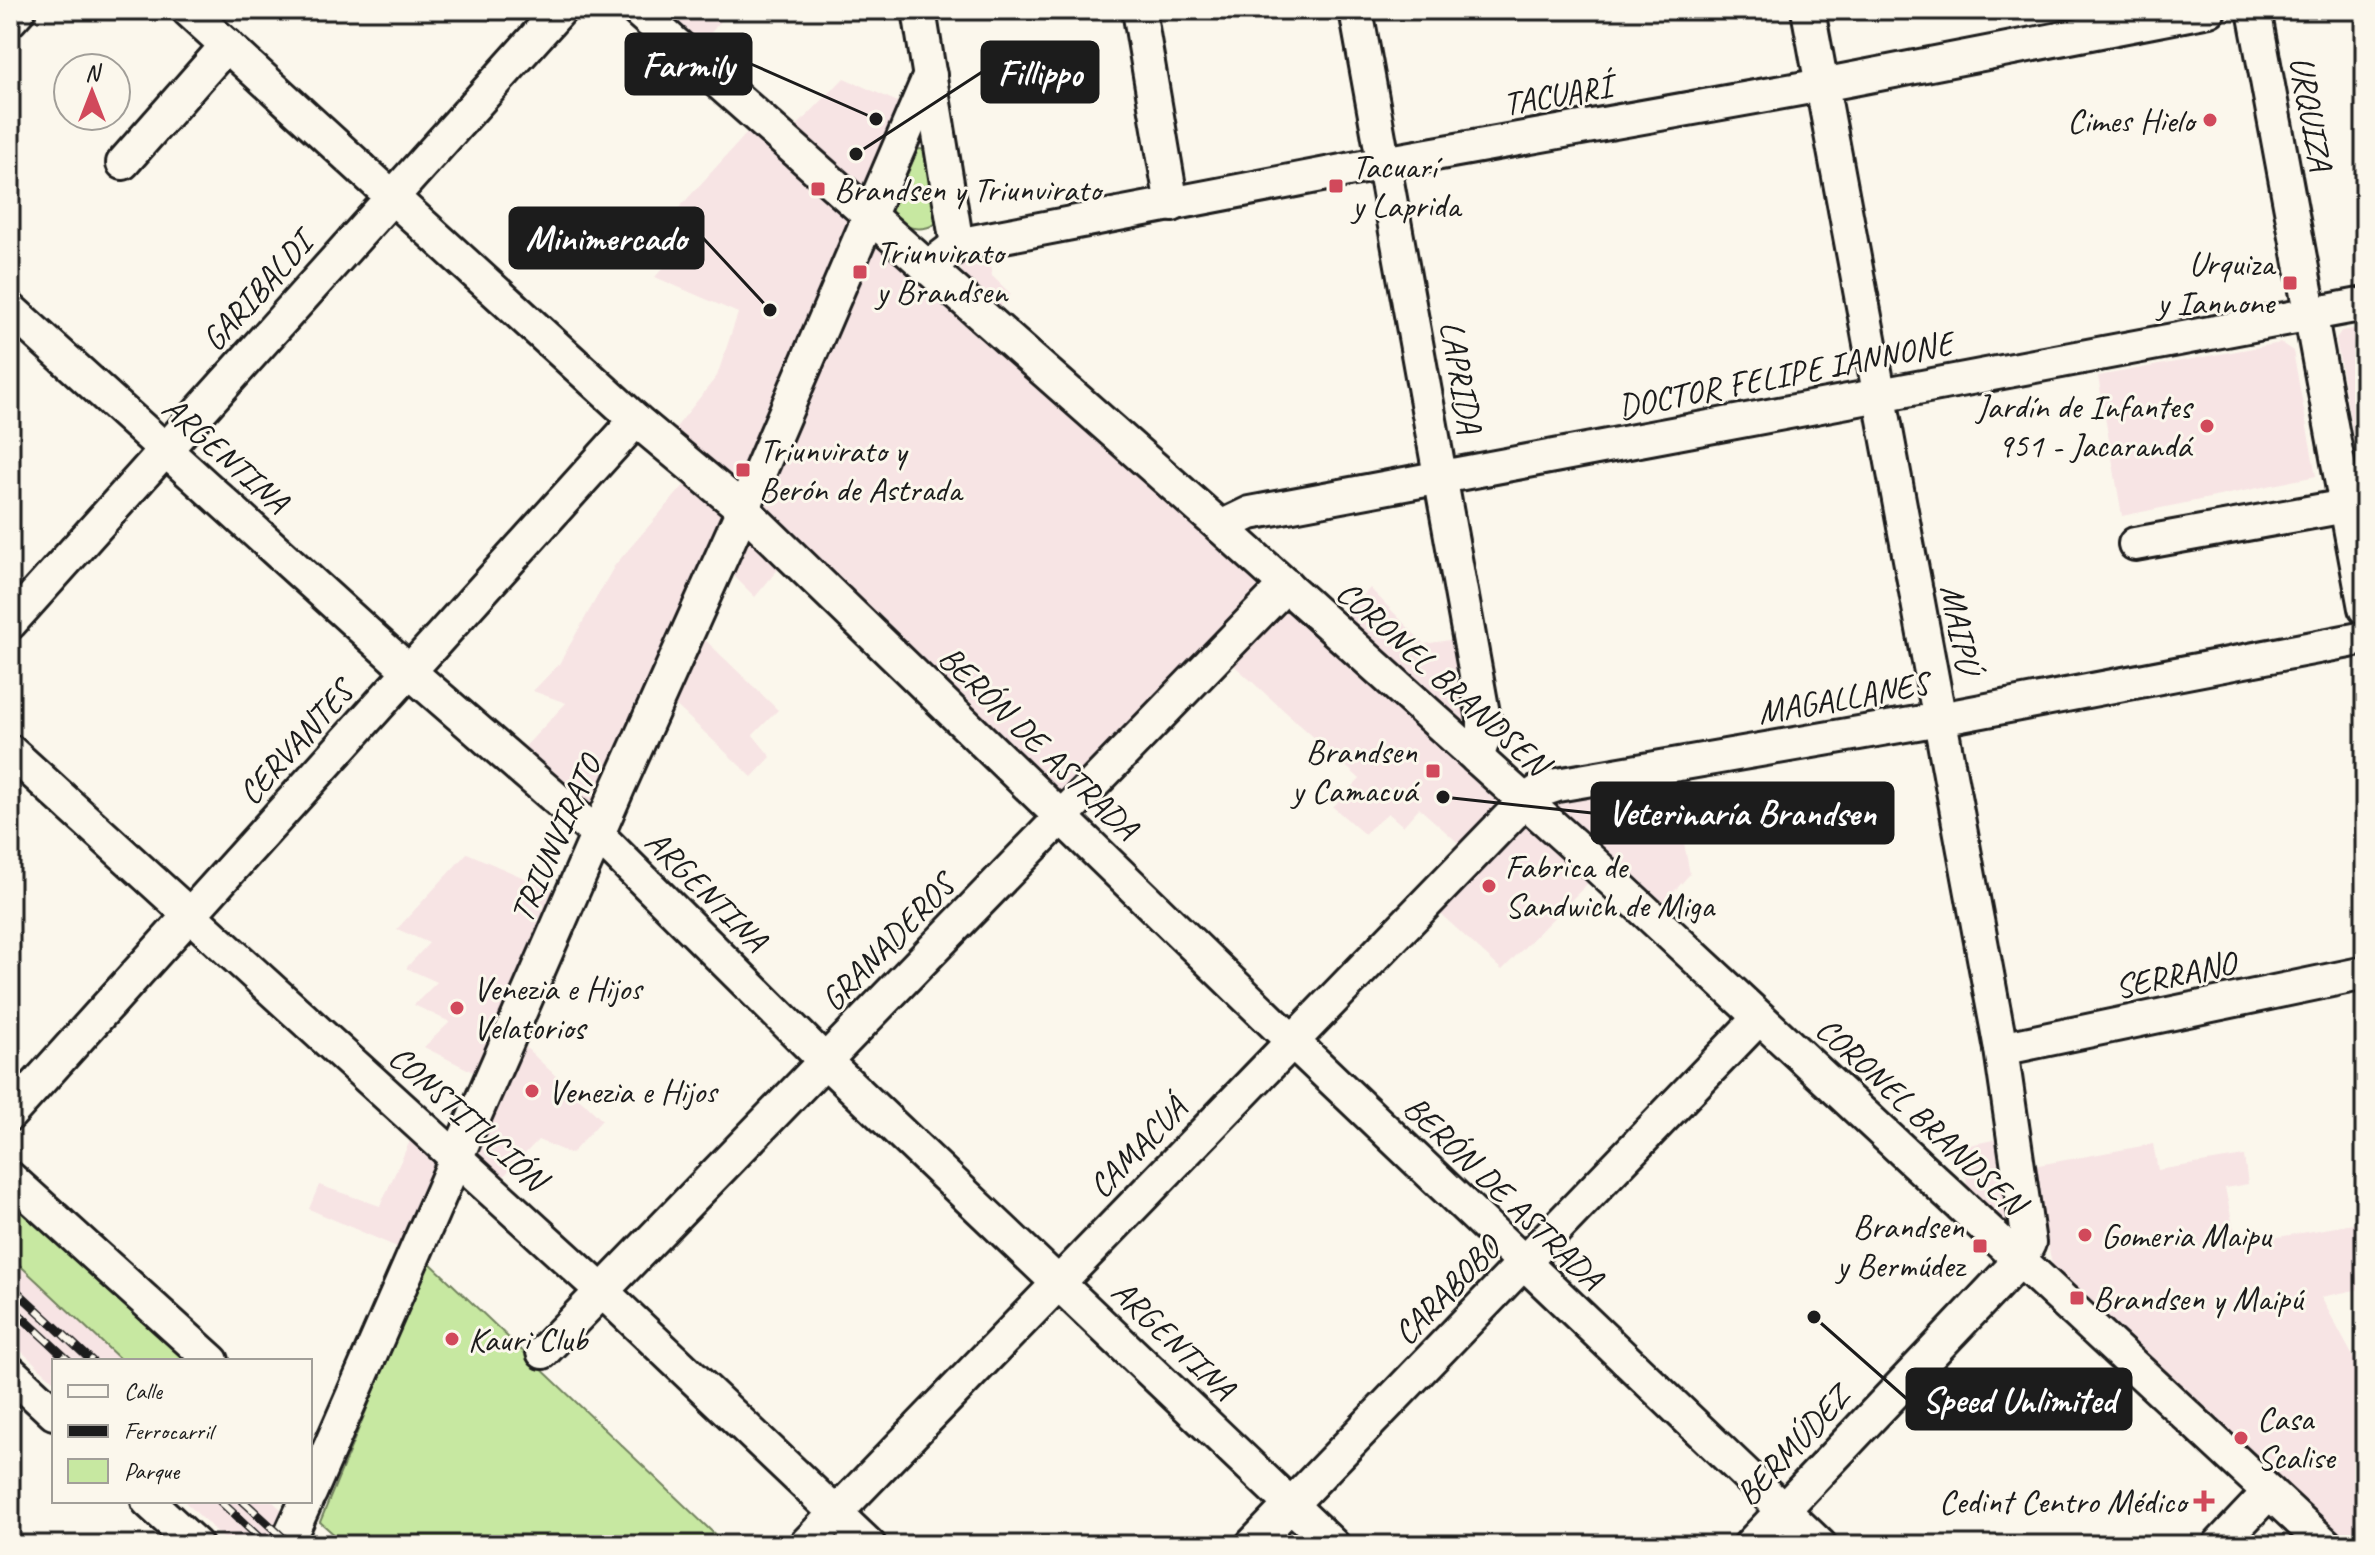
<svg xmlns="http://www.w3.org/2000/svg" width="2375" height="1555" font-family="Caveat,sans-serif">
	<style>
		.built { fill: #f7e4e4 }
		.green { fill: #c7e8a1; stroke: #72825e; stroke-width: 2 }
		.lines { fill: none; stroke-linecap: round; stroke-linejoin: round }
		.minor-casing { stroke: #1c1c1c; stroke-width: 38 }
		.minor { stroke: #fbf7ec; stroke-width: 32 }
		.rail-casing { stroke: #1c1c1c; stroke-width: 9 }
		.rail { stroke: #fbf7ec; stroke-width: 6; stroke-dasharray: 18; stroke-linecap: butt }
		.poi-dot { fill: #d1495b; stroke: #fbf7ec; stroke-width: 3 }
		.labels { text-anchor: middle; stroke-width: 6; stroke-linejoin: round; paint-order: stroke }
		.street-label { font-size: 34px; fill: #1c1c1c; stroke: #fbf7ec }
		.poi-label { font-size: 34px; fill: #1c1c1c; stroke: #fbf7ec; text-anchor: start }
		.leader { fill: none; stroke: #1c1c1c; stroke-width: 3 }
		.callout-dot { fill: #1c1c1c; stroke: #fbf7ec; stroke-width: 3 }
		.callout { fill: #1c1c1c; stroke: #1c1c1c; stroke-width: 3 }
		.callout-label { font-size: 36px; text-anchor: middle; font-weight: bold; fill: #fff }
	</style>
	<rect width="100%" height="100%" fill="#fbf7ec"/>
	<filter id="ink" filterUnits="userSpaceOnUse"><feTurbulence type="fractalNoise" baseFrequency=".0125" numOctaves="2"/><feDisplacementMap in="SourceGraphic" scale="16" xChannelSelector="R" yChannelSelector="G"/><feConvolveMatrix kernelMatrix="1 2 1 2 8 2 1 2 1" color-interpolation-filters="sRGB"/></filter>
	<g filter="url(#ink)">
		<g class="built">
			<polygon points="661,10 728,10 729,11 701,45"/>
			<polygon points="844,78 909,107 866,189 857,187 795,128"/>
			<polygon points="757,122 855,220 747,473 738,479 731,480 670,435 717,376 738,313 655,277 680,249 658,231"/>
			<polygon points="886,246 1256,574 1260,587 1257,602 1067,793 1057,794 764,523 757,498 868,251"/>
			<polygon points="988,249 992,276 1011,294 997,310 965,280 961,268 961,261"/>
			<polygon points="2365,327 2365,475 2360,476 2336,339 2341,331"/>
			<polygon points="2281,343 2293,351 2316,476 2122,516 2098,376"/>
			<polygon points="693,475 724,504 724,517 590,812 518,754 566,703 533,691 559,664 615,565"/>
			<polygon points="754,535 784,562 755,597 725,567 746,536"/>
			<polygon points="1370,588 1424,644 1462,638 1472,718 1458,722 1341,619"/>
			<polygon points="1282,608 1289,608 1497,795 1499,810 1464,848 1419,808 1403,826 1388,813 1364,834 1333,807 1360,779 1228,660"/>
			<polygon points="697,632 778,710 753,735 771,757 752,777 667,697"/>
			<polygon points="1670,771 1690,874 1658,909 1556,808 1558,800"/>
			<polygon points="1528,825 1592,879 1502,970 1434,908 1520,826"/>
			<polygon points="467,853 561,894 483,1077 424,1047 450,1022 414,1005 437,982 406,968 429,943 397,929"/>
			<polygon points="519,1041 602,1120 571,1154 538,1140 499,1181 473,1156"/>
			<polygon points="415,1130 441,1152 406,1251 309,1209 319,1185 380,1206"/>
			<polygon points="2007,1137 2013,1239 1961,1190 1967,1183 1960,1147"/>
			<polygon points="2153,1144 2158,1170 2244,1156 2248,1184 2225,1188 2237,1244 2365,1222 2365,1288 2321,1297 2365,1379 2365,1545 2339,1545 2053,1270 2033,1166"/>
			<polygon points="10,1256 122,1361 54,1361 54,1381 10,1341"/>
			<polygon points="184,1501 272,1501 320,1545 231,1545"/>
		</g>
		<g class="green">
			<path d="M918 149 929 150 940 220C927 234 898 230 890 212Z"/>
			<polygon points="10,1188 203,1361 122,1361 10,1256"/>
			<polygon points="428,1261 726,1545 346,1545 320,1522"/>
		</g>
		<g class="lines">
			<defs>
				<g id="minor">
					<polyline points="188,10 636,420 744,510 1292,1041 1820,1545"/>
					<polyline points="637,10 1221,527 1587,857 2326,1545"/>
					<polyline points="919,10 957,245"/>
					<polyline points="1139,10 1172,205"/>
					<polyline points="1356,10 1484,719 1484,737 1477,758"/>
					<polyline points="2254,10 2365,608"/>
					<polyline points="10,20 19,10"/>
					<polyline points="123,163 227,45"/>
					<polyline points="927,268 957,245 1384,163 1822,85 2209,10"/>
					<polyline points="10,309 410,672 598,835 824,1060 1333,1545"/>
					<polyline points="1221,527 1250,513 2365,304"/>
					<polyline points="2135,544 2346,506"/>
					<polyline points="10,623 560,10"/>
					<polyline points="10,751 603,1292 869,1545"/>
					<polyline points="2001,1049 2365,973"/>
					<polyline points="10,1114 636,420"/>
					<polyline points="10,1178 212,1361"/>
					<polyline points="543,1352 1286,585"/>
					<polyline points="10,1372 54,1413"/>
					<polyline points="310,1493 618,788 758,476 930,75"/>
					<polyline points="148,1501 196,1545"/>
					<polyline points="286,1545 306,1501"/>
					<polyline points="805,1545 1525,801 1539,791 1557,785 1940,719 2365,638"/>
					<polyline points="1252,1545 1759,1018"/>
					<polyline points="1750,1545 2021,1259 2029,1243 2001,1049 1808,10"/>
					<polyline points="2219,1545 2269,1492"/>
				</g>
			</defs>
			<use href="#minor" class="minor-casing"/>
			<use href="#minor" class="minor"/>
			<defs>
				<g id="rail">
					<polyline points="10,1285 92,1361"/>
					<polyline points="10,1306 69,1361"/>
					<polyline points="220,1501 267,1545"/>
					<polyline points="243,1501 291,1545"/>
				</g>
			</defs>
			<use href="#rail" class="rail-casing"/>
			<use href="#rail" class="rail"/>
		</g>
	</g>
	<g class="poi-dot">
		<circle cx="2210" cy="120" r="8"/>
		<rect x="1328" y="178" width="16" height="16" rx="4"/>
		<rect x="810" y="181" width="16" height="16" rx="4"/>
		<rect x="852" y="264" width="16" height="16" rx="4"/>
		<rect x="2282" y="275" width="16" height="16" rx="4"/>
		<circle cx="2207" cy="426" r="8"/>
		<rect x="735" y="462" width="16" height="16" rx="4"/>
		<rect x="1425" y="763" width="16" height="16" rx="4"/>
		<circle cx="1489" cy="886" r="8"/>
		<circle cx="457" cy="1008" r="8"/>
		<circle cx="532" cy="1091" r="8"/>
		<circle cx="2085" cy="1235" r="8"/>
		<rect x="1972" y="1238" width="16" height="16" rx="4"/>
		<rect x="2069" y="1290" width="16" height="16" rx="4"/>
		<circle cx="452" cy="1339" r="8"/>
		<circle cx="2241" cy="1438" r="8"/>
		<path d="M2200 1489h8v8h8v8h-8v8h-8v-8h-8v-8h8z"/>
	</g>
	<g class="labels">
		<g class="street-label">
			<text transform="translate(1557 94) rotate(-10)" y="12">TACUARÍ</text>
			<text transform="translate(2312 113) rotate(80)" y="12">URQUIZA</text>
			<text transform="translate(256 291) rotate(-48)" y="12">GARIBALDI</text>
			<text transform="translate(1785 374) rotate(-11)" y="12">DOCTOR FELIPE IANNONE</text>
			<text transform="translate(1462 377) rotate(80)" y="12">LAPRIDA</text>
			<text transform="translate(226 454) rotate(42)" y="12">ARGENTINA</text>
			<text transform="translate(1961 628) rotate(79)" y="12">MAIPÚ</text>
			<text transform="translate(1443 677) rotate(42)" y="12">CORONEL BRANDSEN</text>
			<text transform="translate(1843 697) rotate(-10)" y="12">MAGALLANES</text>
			<text transform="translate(295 742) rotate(-48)" y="12">CERVANTES</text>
			<text transform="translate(1039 742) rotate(44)" y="12">BERÓN DE ASTRADA</text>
			<text transform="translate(555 839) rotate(-66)" y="12">TRIUNVIRATO</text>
			<text transform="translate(707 890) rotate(45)" y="12">ARGENTINA</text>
			<text transform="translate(887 942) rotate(-46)" y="12">GRANADEROS</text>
			<text transform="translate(2175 974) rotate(-12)" y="12">SERRANO</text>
			<text transform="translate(1921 1115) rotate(43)" y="12">CORONEL BRANDSEN</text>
			<text transform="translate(468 1117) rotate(42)" y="12">CONSTITUCIÓN</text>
			<text transform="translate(1137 1147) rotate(-46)" y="12">CAMACUÁ</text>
			<text transform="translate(1504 1192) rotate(44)" y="12">BERÓN DE ASTRADA</text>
			<text transform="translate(1446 1290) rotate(-46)" y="12">CARABOBO</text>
			<text transform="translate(1174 1339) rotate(44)" y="12">ARGENTINA</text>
			<text transform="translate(1792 1445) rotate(-47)" y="12">BERMÚDEZ</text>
		</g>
		<g class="poi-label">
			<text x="2194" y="132" text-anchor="end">Cimes Hielo</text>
			<text x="1352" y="178">Tacuarí<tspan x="1352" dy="39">y Laprida</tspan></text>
			<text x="834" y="201">Brandsen y Triunvirato</text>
			<text x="876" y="264">Triunvirato<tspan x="876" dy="39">y Brandsen</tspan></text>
			<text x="2274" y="275" text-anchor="end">Urquiza<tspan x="2274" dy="39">y Iannone</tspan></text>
			<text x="2191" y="418" text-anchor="end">Jardín de Infantes<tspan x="2191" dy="39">951 - Jacarandá</tspan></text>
			<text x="759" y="462">Triunvirato y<tspan x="759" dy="39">Berón de Astrada</tspan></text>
			<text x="1417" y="763" text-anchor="end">Brandsen<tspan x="1417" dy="39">y Camacuá</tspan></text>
			<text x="1505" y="878">Fabrica de<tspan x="1505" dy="39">Sandwich de Miga</tspan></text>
			<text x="473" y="1000">Venezia e Hijos<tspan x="473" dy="39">Velatorios</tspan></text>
			<text x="548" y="1103">Venezia e Hijos</text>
			<text x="1964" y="1238" text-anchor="end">Brandsen<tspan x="1964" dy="39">y Bermúdez</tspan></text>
			<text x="2101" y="1247">Gomeria Maipu</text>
			<text x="2093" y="1310">Brandsen y Maipú</text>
			<text x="468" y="1351">Kauri Club</text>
			<text x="2257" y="1430">Casa<tspan x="2257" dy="39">Scalise</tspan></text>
			<text x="2186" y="1513" text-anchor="end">Cedint Centro Médico</text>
		</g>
	</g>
	<path class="leader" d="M876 119L751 64M856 154L982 72M770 310L703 238M1443 797L1592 813M1814 1317L1907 1399"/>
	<g class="callout-dot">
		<circle cx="876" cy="119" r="8"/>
		<circle cx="856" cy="154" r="8"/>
		<circle cx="770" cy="310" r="8"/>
		<circle cx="1443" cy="797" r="8"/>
		<circle cx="1814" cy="1317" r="8"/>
	</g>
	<g class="callout">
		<rect x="626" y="34" width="125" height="60" rx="8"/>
		<rect x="982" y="42" width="116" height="60" rx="8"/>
		<rect x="510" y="208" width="193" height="60" rx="8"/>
		<rect x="1592" y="783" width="301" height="60" rx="8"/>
		<rect x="1907" y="1369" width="224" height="60" rx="8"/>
	</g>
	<g class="callout-label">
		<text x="688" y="77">Farmily</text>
		<text x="1040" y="85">Fillippo</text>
		<text x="606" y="250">Minimercado</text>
		<text x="1742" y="825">Veterinaría Brandsen</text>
		<text x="2019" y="1412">Speed Unlimited</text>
	</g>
	<rect width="2375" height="1555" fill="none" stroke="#fbf7ec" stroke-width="40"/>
	<rect x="20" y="20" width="2335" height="1515" fill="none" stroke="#1c1c1c" stroke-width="3" filter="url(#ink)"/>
	<rect x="52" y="1359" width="260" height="144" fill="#fbf7ec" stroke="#a29f99" stroke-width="2"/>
	<rect x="68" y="1385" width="40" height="12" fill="#fbf7ec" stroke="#a29f99" stroke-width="2"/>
	<text x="124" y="1399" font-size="24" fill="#1c1c1c">Calle</text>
	<rect x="68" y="1425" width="40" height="12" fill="#1c1c1c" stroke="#a29f99" stroke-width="2"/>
	<text x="124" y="1439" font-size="24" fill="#1c1c1c">Ferrocarril</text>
	<rect x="68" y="1459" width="40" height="24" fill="#c7e8a1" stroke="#a29f99" stroke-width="2"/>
	<text x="124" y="1479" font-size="24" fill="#1c1c1c">Parque</text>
	<g transform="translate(92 92)"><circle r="38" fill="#fbf7ec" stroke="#a29f99" stroke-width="2"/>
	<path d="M0-6L14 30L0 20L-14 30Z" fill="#d1495b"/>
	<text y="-12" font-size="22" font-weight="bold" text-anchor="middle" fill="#1c1c1c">N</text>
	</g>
</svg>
